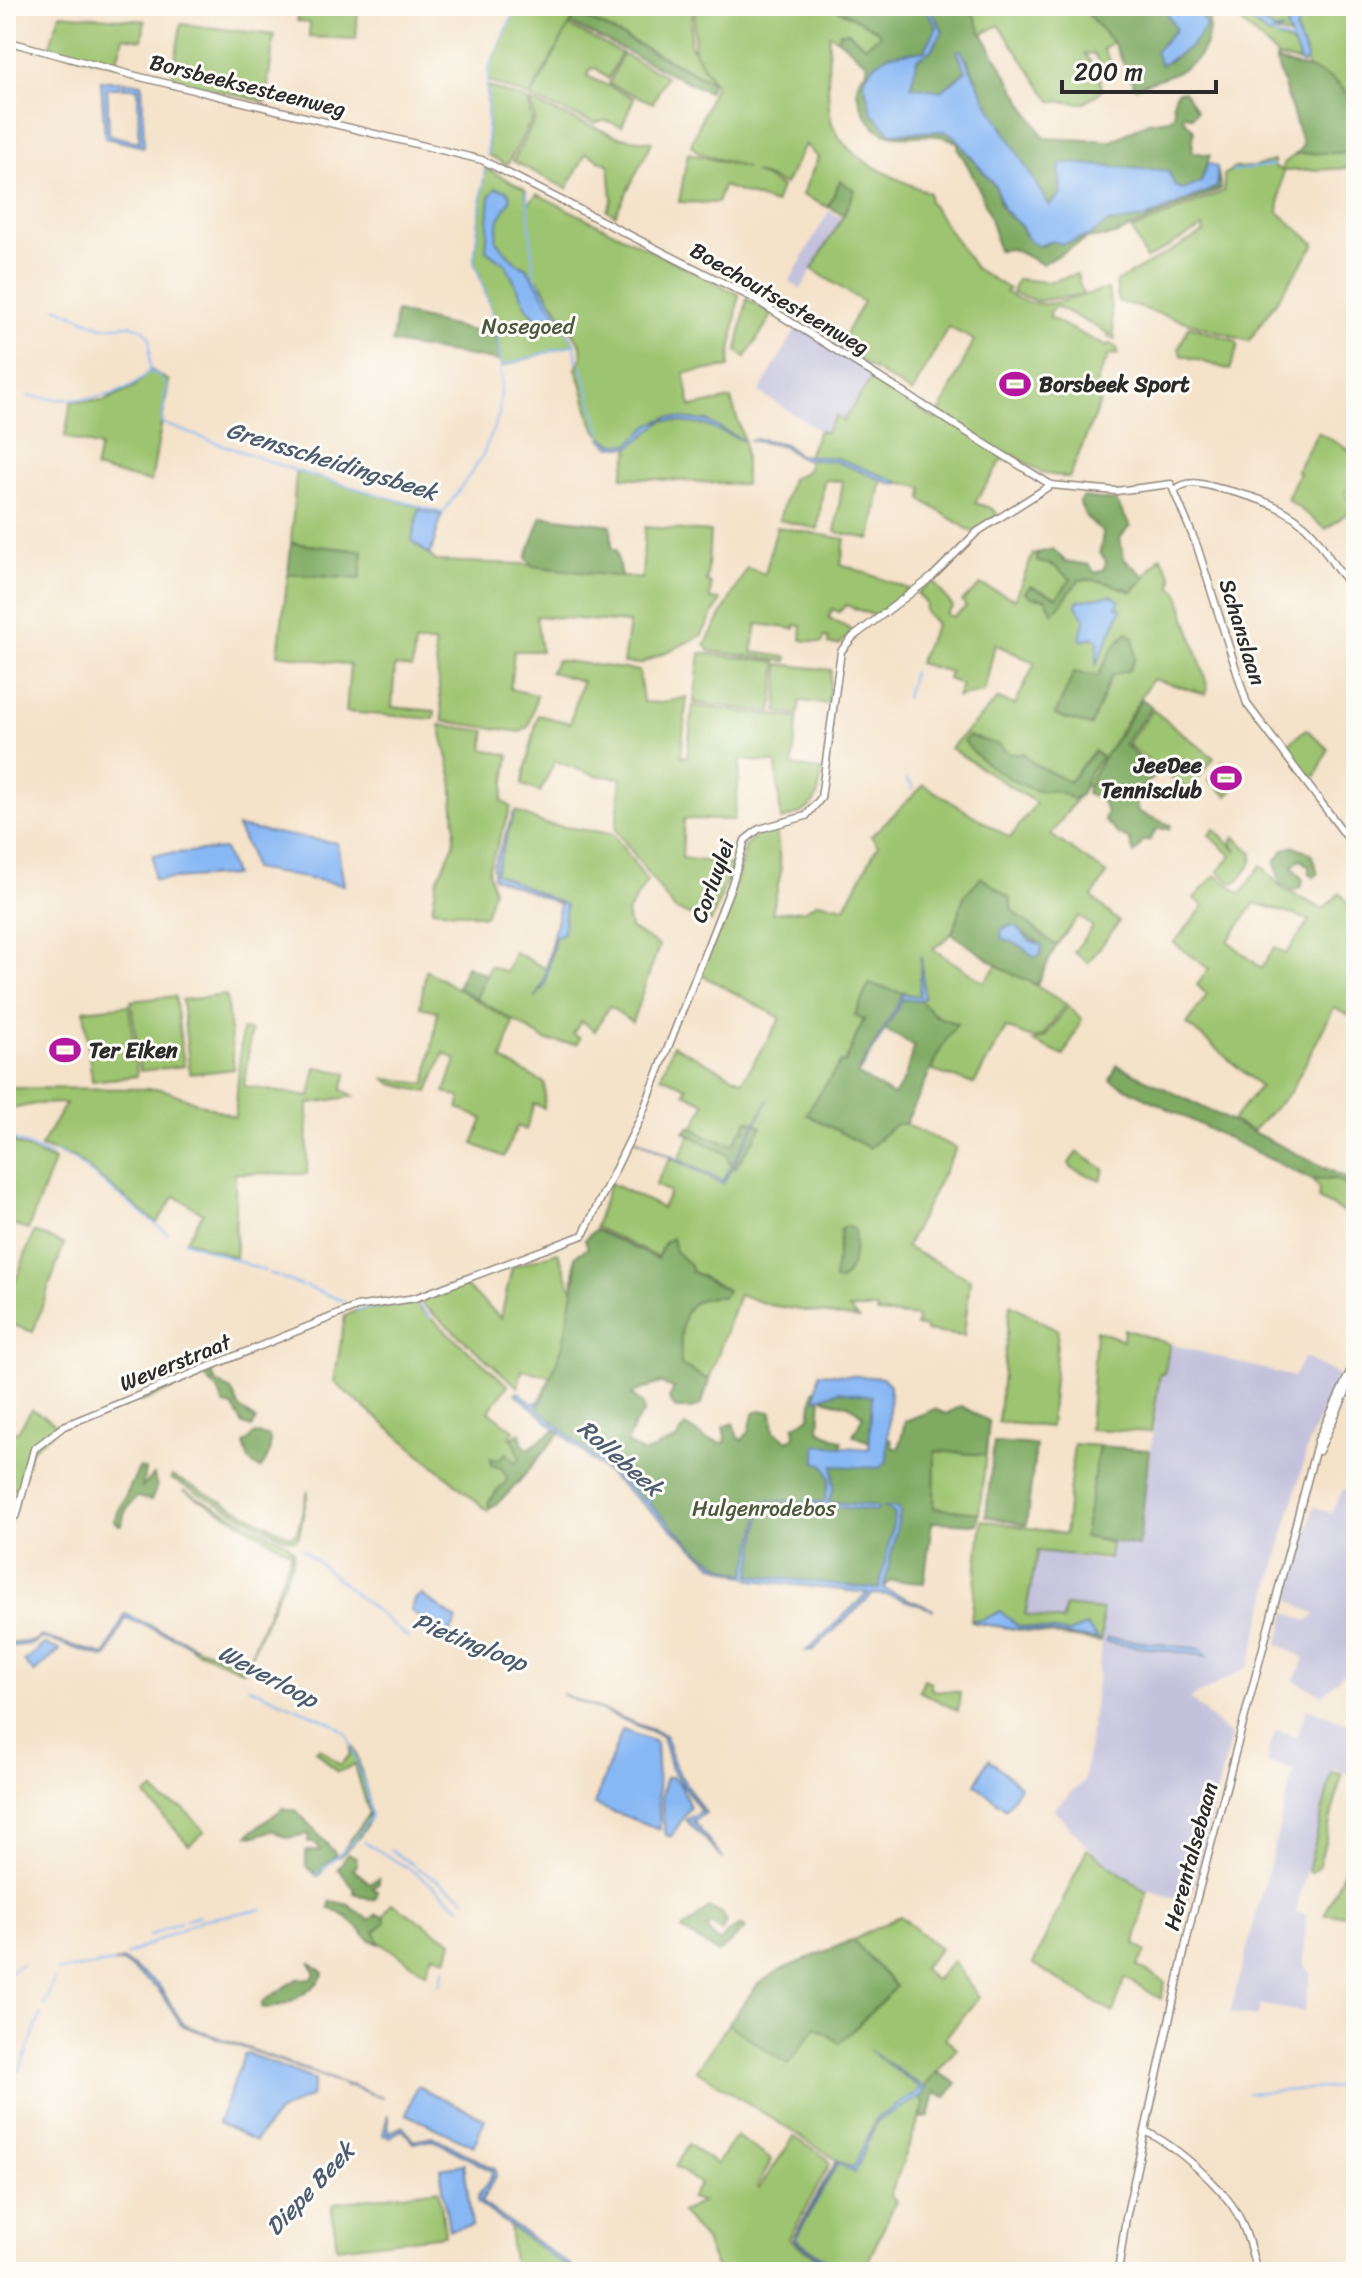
<svg xmlns="http://www.w3.org/2000/svg" width="1362" height="2278" font-family="Sriracha,sans-serif">
	<style>
		.industrial { fill: #c3c1db }
		.green { fill: #9dc46f; stroke: #64784d; stroke-width: 2; fill-rule: evenodd }
		.forest { fill: #7eaa62; stroke: #546a46; stroke-width: 2; fill-rule: evenodd }
		.water { fill: #88b8f4; stroke: #5a7290; stroke-width: 2 }
		.lines { fill: none; stroke-linecap: round; stroke-linejoin: round }
		.stream { stroke: #88b8f4; stroke-width: 2 }
		.secondary-casing { stroke: #90867a; stroke-width: 9 }
		.secondary { stroke: #fff; stroke-width: 6 }
		.labels { text-anchor: middle; stroke-width: 6; stroke-linejoin: round; paint-order: stroke }
		.street-label { font-size: 22px; fill: #2b2b2b; stroke: #fdfcf7 }
		.park-label { font-size: 22px; fill: #4d593f; stroke: #fdfcf7 }
		.poi-label { font-size: 22px; font-weight: bold; fill: #2b2b2b; stroke: #fdfcf7; text-anchor: start }
		.water-label { font-size: 24px; font-style: italic; fill: #4c5c71; stroke: #fdfcf7 }
	</style>
	<rect width="100%" height="100%" fill="#fdfcf7"/>
	<filter id="ink" filterUnits="userSpaceOnUse"><feTurbulence type="fractalNoise" baseFrequency=".0125" numOctaves="2"/><feDisplacementMap in="SourceGraphic" scale="16" xChannelSelector="R" yChannelSelector="G"/><feConvolveMatrix kernelMatrix="1 2 1 2 8 2 1 2 1" color-interpolation-filters="sRGB"/></filter>
	<filter id="wash" filterUnits="userSpaceOnUse"><feTurbulence type="fractalNoise" baseFrequency=".006" numOctaves="4" result="noise"/><feDisplacementMap in="SourceGraphic" scale="32" xChannelSelector="R" yChannelSelector="G"/><feGaussianBlur stdDeviation="1.8" result="paint"/><feColorMatrix in="noise" values="0 0 0 0 0 0 0 0 0 0 0 0 0 0 0 0 0 1.4 0 .05"/><feComposite in="paint" operator="in"/></filter>
	<g filter="url(#wash)">
		<rect width="100%" height="100%" fill="#f4e2c9"/>
		<g class="industrial">
			<polygon points="829,211 841,218 801,289 789,282"/>
			<polygon points="798,326 874,374 843,421 825,434 759,392"/>
			<polygon points="1170,1344 1293,1377 1304,1357 1338,1375 1309,1442 1249,1666 1190,1699 1231,1736 1189,1903 1134,1886 1086,1845 1053,1809 1084,1781 1102,1645 1102,1610 1066,1606 1063,1621 1025,1616 1037,1551 1106,1561 1111,1543 1139,1546 1160,1374 1164,1374"/>
			<polygon points="1344,1488 1356,1494 1356,1659 1324,1695 1294,1681 1305,1658 1278,1644 1287,1612 1307,1621 1316,1615 1289,1599 1314,1507 1331,1513"/>
			<polygon points="1307,1708 1356,1726 1356,1776 1333,1769 1296,1912 1306,1914 1304,1964 1311,1974 1304,2012 1261,2005 1257,2017 1230,2013 1294,1771 1267,1763 1269,1750 1276,1730 1296,1736"/>
		</g>
		<g class="green">
			<polygon points="298,6 358,6 356,39 309,37 310,23 297,21"/>
			<polygon points="517,6 534,10 542,6 693,6 690,44 712,82 577,13 529,97 488,81 488,70"/>
			<path d="M695 6H831L877 30 881 36 865 46 848 32 840 33 838 39 829 34C829 60 826 89 830 115 837 158 895 177 929 193V201L975 268 1009 289 1005 292C1044 317 1070 296 1108 289L1115 340 1108 337 1110 334 1056 306 1050 312V318L1107 347 1110 344 1117 348 1118 354 1109 355 1097 381 1100 402 1069 478 1043 473 1014 455 1001 461 975 503 991 508 998 515 972 532 922 500 923 488 882 478 871 539 835 532 843 481 824 480 818 529 779 520 791 479 808 470V455L819 430 825 433 836 416 843 421 871 379 936 420 974 340 948 327 912 393 838 347 863 302 812 269 844 215 840 181 828 207 802 195 818 158 805 144 785 185 754 172 781 187 775 204 723 186 717 203 679 202 688 153 746 168 700 153 691 145 715 84 694 51Z"/>
			<polygon points="970,6 1081,6 1113,42 1103,49 1113,66 1105,70 1094,54 1085,53 1100,77 1102,90 1085,103 1051,101 999,25 982,34"/>
			<polygon points="1231,6 1356,6 1356,121 1308,68 1296,27 1288,36 1257,28 1294,45 1302,62 1279,58 1276,61 1277,56 1233,14"/>
			<polygon points="60,14 145,21 142,40 123,37 116,65 49,48"/>
			<polygon points="181,24 274,35 266,102 172,80"/>
			<polygon points="569,26 621,53 608,79 596,68 591,69 587,76 634,98 622,126 604,120 595,123 531,99"/>
			<polygon points="622,54 666,76 653,103 609,84"/>
			<polygon points="487,86 528,101 532,120 507,165 488,155"/>
			<polygon points="530,102 619,137 652,142 615,215 607,210 612,200 609,165 586,153 567,189 513,161 535,119"/>
			<polygon points="1356,152 1356,168 1283,171 1278,212 1315,244 1249,341 1118,301 1116,282 1204,232 1203,227 1146,259 1132,230 1224,191 1224,174 1235,168 1254,167 1274,161 1274,167 1282,170 1284,163 1296,154"/>
			<path d="M485 168 525 189 528 204 537 194 739 294 729 367 684 373 691 407 731 399 745 444V485L622 477 630 446C583 444 592 403 576 369L582 357 581 345 538 279 575 344 501 367 497 325 474 261Z"/>
			<polygon points="1077,274 1083,295 1037,301 1012,293 1017,279 1048,282"/>
			<polygon points="747,299 772,315 746,357 737,351"/>
			<polygon points="1189,326 1236,341 1238,346 1230,370 1181,355 1179,348"/>
			<polygon points="151,370 169,381 151,482 95,469 100,447 65,437 71,402 104,401 134,387"/>
			<polygon points="1318,432 1356,454 1356,480 1345,493 1354,508 1326,529 1287,499 1299,472 1296,471"/>
			<polygon points="296,471 420,507 412,540 436,561 522,564 642,579 645,527 710,532 707,582 711,583 710,599 721,600 701,636 640,664 623,663 629,623 536,616 541,651 514,651 510,689 537,695 529,726 521,732 443,721 434,643 415,643 412,668 395,666 392,707 435,711 434,719 346,712 350,665 278,654 288,574 360,579 363,551 291,543"/>
			<polygon points="777,527 845,539 841,564 909,589 875,616 846,605 839,612 832,609 829,618 854,631 839,645 828,644 829,638 824,637 822,643 801,640 802,626 795,625 795,629 757,624 752,652 787,657 787,661 710,651 705,645 747,568 765,574"/>
			<path d="M1033 554 1132 592 1161 556 1172 577V588L1178 591 1208 688 1206 694 1152 679 1098 768 1116 806 1086 785 1051 835 1107 874 1092 897 1119 922 1088 963 1074 952 1093 927 1079 916 1056 946 1012 910 964 896 952 934 933 949 984 982 999 963 1066 1004 1043 1036 1035 1039 1006 1028 974 1084 933 1071 941 1045 956 1024 936 1016 915 996 855 1015 864 1019 845 1064 897 1124H905L956 1148 906 1247 970 1279 964 1336 926 1331V1328L916 1326 917 1317 877 1313V1309H849L858 1319 769 1305 739 1294 709 1380 681 1365C681 1329 676 1294 723 1297L727 1290 691 1271 665 1242 657 1257 595 1227 610 1183 662 1208 670 1192 655 1185 670 1158 678 1161 705 1103 684 1093 687 1087 661 1076 673 1045 742 1081 781 1018 700 974 735 885 746 845 758 834 776 829 781 871 772 913 805 910 818 902 845 907 878 845 871 836 924 785 1010 838 1036 803 950 748 998 699 1015 705 1035 663 995 644 984 692 957 697 962 685 948 679 950 672 918 663 936 624 925 612 926 603 917 593 933 581 953 607 946 614 953 617 966 607 962 601 981 585 1015 599Z"/>
			<polygon points="700,653 777,662 772,712 694,703"/>
			<path d="M557 660 639 671 643 702 662 703 687 697 681 756 687 757 693 706 798 718 792 766 822 770C818 804 814 810 781 820L776 763 741 760 734 820 684 819 682 858 733 865 711 922 675 910 616 830 621 778 594 775 555 761 540 792 522 785 538 715 570 723 582 681 550 672Z"/>
			<polygon points="779,664 831,670 828,704 800,701 798,715 777,712"/>
			<polygon points="1153,710 1214,758 1189,791 1127,744"/>
			<polygon points="440,725 486,731 483,749 509,755 502,801 511,807 488,870 493,890 485,916 432,909 437,880 454,844 455,826 452,776"/>
			<polygon points="1306,729 1328,749 1316,776 1308,776 1286,746"/>
			<polygon points="1223,761 1244,777 1228,796 1208,780"/>
			<polygon points="515,811 545,824 613,834 647,881 627,913 630,928 659,946 632,1022 609,1006 595,1031 581,1021 573,1034 580,1038 577,1044 547,1041 476,998 490,966 506,972 514,952 546,969 561,903 493,877 493,866"/>
			<polygon points="1214,829 1237,852 1231,842 1235,837 1253,853 1252,863 1237,882 1231,883 1218,871 1232,856 1209,835"/>
			<path d="M1261 865 1283 889 1323 909 1340 893 1356 912V1018L1334 1008 1291 1091 1252 1131 1232 1121 1260 1086 1187 1024 1207 995 1197 985 1209 969 1174 943 1204 906 1194 898 1216 875 1241 894ZM1255 903 1310 920 1286 954 1275 947 1261 968 1228 941Z"/>
			<polygon points="426,970 513,1022 502,1060 545,1083 544,1108 534,1104 526,1130 517,1126 504,1157 473,1144 483,1119 458,1108 461,1098 445,1092 456,1060 444,1053 428,1092 392,1084 386,1079 426,1084 438,1011 420,1007"/>
			<polygon points="226,995 234,1069 190,1074 182,1000"/>
			<polygon points="175,996 184,1066 140,1071 131,1001"/>
			<polygon points="129,1005 137,1076 92,1081 84,1010"/>
			<polygon points="1068,1006 1082,1019 1064,1056 1033,1042 1045,1037"/>
			<polygon points="242,1030 251,1031 244,1086 310,1097 316,1067 347,1073 342,1090 354,1096 308,1104 307,1174 235,1173 236,1258 186,1240 203,1213 175,1196 157,1223 74,1158 40,1147 66,1103 35,1104 7,1110 6,1088 162,1089 235,1117"/>
			<polygon points="6,1139 54,1161 28,1230 13,1225 6,1245"/>
			<polygon points="1077,1152 1104,1169 1101,1180 1072,1169 1069,1163"/>
			<polygon points="1334,1179 1356,1190 1356,1219 1318,1199 1319,1189 1312,1180"/>
			<polygon points="595,1230 688,1273 540,1400 551,1376 522,1370 518,1387 420,1302 464,1285 501,1318 512,1267 558,1252 573,1292 575,1256 588,1248 585,1239"/>
			<polygon points="34,1232 64,1244 33,1332 13,1325 7,1339 6,1306"/>
			<polygon points="415,1304 508,1385 489,1411 514,1430 509,1437 534,1457 488,1511 334,1382 345,1316 357,1310"/>
			<polygon points="1010,1304 1058,1330 1050,1427 998,1422"/>
			<polygon points="1124,1329 1170,1344 1164,1374 1160,1374 1151,1432 1089,1429 1096,1330 1123,1340"/>
			<polygon points="32,1409 54,1423 55,1430 31,1450 19,1489 6,1487 6,1432 18,1431"/>
			<polygon points="1074,1444 1099,1446 1084,1537 1111,1543 1109,1559 1038,1551 1025,1615 1063,1621 1065,1606 1102,1610 1101,1642 975,1623 971,1621 982,1520 1065,1534"/>
			<polygon points="935,1451 986,1455 979,1513 934,1509"/>
			<polygon points="172,1476 290,1536 297,1532 308,1491 299,1536 294,1540 285,1538 171,1479"/>
			<polygon points="183,1490 287,1543 294,1551 293,1560 244,1671 194,1650 191,1645 246,1666 292,1553"/>
			<polygon points="924,1679 930,1682 932,1690 960,1692 958,1711 919,1691"/>
			<path d="M351 1745C357 1751 359 1764 362 1774 375 1820 374 1824 338 1858L369 1813 355 1765 337 1772 316 1750 320 1748 340 1765 350 1755Z"/>
			<polygon points="1332,1772 1342,1775 1319,1865 1311,1873 1308,1871"/>
			<polygon points="153,1790 164,1801 183,1808 205,1831 189,1845 145,1796"/>
			<polygon points="1356,1843 1356,1915 1325,1914"/>
			<polygon points="1087,1849 1147,1892 1135,1944 1146,1952 1137,1966 1165,1982 1161,1999 1125,1978 1113,2013 1033,1964"/>
			<polygon points="392,1903 452,1942 447,1959 433,1954 426,1973 370,1936"/>
			<polygon points="900,1916 940,1949 922,1968 935,1980 953,1961 979,1997 945,2038 957,2048 937,2072 890,2196 896,2201 865,2268 861,2272 844,2272 793,2238 837,2160 696,2070 728,2024 788,2063 816,2027 841,2042 896,1987 853,1940"/>
			<polygon points="736,2136 772,2160 757,2186 759,2188 794,2137 828,2159 830,2164 789,2239 838,2272 718,2272 704,2239 681,2212 702,2202 690,2199 700,2184 675,2166 689,2145 716,2164"/>
			<polygon points="439,2189 445,2235 337,2248 332,2209 335,2203"/>
			<polygon points="509,2225 578,2272 514,2272"/>
		</g>
		<g class="forest">
			<path d="M831 6H924L937 27 925 50 888 55 864 78 872 113 895 134 945 131 954 136 996 187 1000 205 1010 218 1019 223 1025 236 1042 246 1052 241 1063 244 1086 237 1107 223 1149 217 1217 187V168L1221 189 1115 235 1087 239 1042 264 1012 249 998 250C995 243 996 238 994 231 986 202 973 173 958 149L959 145C932 118 879 165 859 99 855 88 857 78 867 71V63L838 39 840 32H848L865 46 880 35 877 30Z"/>
			<polygon points="929,6 970,6 982,34 1044,138 1112,141 1148,122 1170,119 1175,114 1173,102 1177,92 1184,91 1197,111 1192,117 1184,114 1183,119 1194,130 1192,152 1210,155 1201,182 1184,190 1175,186 1168,171 1065,163 1059,167 1061,194 1049,206 985,98 967,59 957,52 966,70 942,91 911,86 917,59 931,50 943,31"/>
			<path d="M1081 6H1163L1176 29 1157 49 1168 62 1191 46 1204 21 1198 6H1208C1217 66 1181 71 1135 87L1114 44Z"/>
			<polygon points="576,13 712,82 708,92 571,24"/>
			<path d="M1276 61C1340 75 1356 82 1356 152L1296 154 1303 145Z"/>
			<polygon points="840,181 855,190 844,215 828,207"/>
			<polygon points="396,312 497,337 500,361 392,343"/>
			<path d="M1083 497 1116 501 1130 526 1120 538 1124 559 1146 577 1132 591C1116 586 1095 577 1079 580L1053 614 1046 599 1031 597 1025 592 1030 586 1057 597 1071 579 1052 565 1037 562V553L1053 549 1065 561 1089 565 1095 573 1104 569 1106 561 1100 553 1103 533 1086 517 1079 502Z"/>
			<polygon points="542,516 611,525 612,549 616,550 621,577 533,566 526,558"/>
			<polygon points="291,543 363,551 360,579 288,574"/>
			<polygon points="1127,632 1134,639 1135,659 1129,670 1111,676 1091,726 1055,715 1074,672 1098,676 1112,649"/>
			<polygon points="1142,699 1152,707 1124,744 1158,774 1133,795 1129,793 1126,799 1136,802 1138,812 1171,825 1169,829 1157,829 1150,840 1143,841 1134,854 1129,839 1119,835 1104,820 1107,811 1101,800 1086,794 1093,775"/>
			<path d="M968 736 1000 745C1006 754 1013 756 1023 753L1033 763 1069 782 1094 751 1102 757 1089 773 1081 795 1072 799C1048 783 1046 796 1031 789 1009 779 978 762 964 741Z"/>
			<polygon points="1294,846 1311,853 1318,874 1314,877 1309,872 1309,866 1300,859 1292,867 1303,880 1300,888 1292,891 1280,884 1275,861 1285,849"/>
			<path d="M981 877 1010 898 1012 910 1056 946 1037 985 1006 971 952 934 964 896ZM1010 925 1042 945 1040 956 1017 944 1004 927Z"/>
			<polygon points="466,966 487,975 476,998 457,988"/>
			<path d="M869 984 915 996 936 1016 957 1024C935 1052 923 1092 905 1124H896L869 1148 806 1114 841 1062 845 1063 864 1019 855 1015ZM884 1029 914 1046 904 1080 894 1096 857 1074Z"/>
			<polygon points="1117,1065 1356,1183 1356,1190 1334,1179 1312,1180 1110,1080"/>
			<polygon points="748,1120 762,1127 735,1168 729,1163 728,1155 684,1132 691,1126 705,1136 733,1145 740,1131 746,1130 744,1126"/>
			<path d="M846 1226 854 1230C856 1248 854 1269 840 1282L834 1280 841 1229Z"/>
			<path d="M595 1230 657 1259 665 1242 672 1238 675 1251 690 1265 691 1271 727 1290 723 1297C676 1294 681 1329 681 1365L709 1380 702 1404 693 1409H676L669 1399 674 1388 660 1383 635 1392 632 1395 643 1405 644 1413 634 1425 627 1443 643 1453 676 1440 685 1426 708 1440 723 1443 726 1441 723 1427 733 1423 738 1438 742 1440 749 1432 753 1414 760 1410 772 1412 774 1431 788 1441 795 1436 794 1426 810 1417 814 1390H819L821 1395 819 1430 842 1441V1450L854 1463 885 1438 891 1439 893 1448H899L905 1421 935 1409 946 1414 961 1406 989 1421 986 1455 935 1451 934 1508 979 1513 977 1524 932 1522 924 1583 891 1581 881 1590H862L739 1575 708 1560 538 1410 563 1345 576 1275 575 1256 588 1248 585 1239Z"/>
			<polygon points="210,1370 216,1382 231,1390 241,1410 256,1420 252,1428 243,1425 233,1407 224,1405 218,1390 204,1376 144,1401 139,1402 137,1399"/>
			<path d="M828 1387 874 1395 877 1401 872 1443 853 1435 863 1416C851 1402 840 1405 824 1399Z"/>
			<path d="M555 1430 560 1433C544 1449 506 1504 489 1507L488 1502 508 1479 501 1468 491 1465V1458L497 1460 507 1453 516 1463 520 1457 512 1437 520 1433 523 1445 528 1449Z"/>
			<path d="M255 1434 269 1436C273 1447 267 1461 260 1469L249 1461 244 1444Z"/>
			<polygon points="994,1442 1036,1445 1026,1525 986,1516"/>
			<polygon points="1099,1446 1149,1450 1139,1546 1084,1537"/>
			<path d="M139 1468 145 1470 142 1487 154 1475 157 1488 151 1500 137 1497C128 1504 123 1515 122 1525H119L114 1520Z"/>
			<polygon points="283,1808 297,1811 336,1854 318,1876 306,1866 306,1851 320,1850 317,1844 308,1842 309,1834 287,1838 273,1830 256,1836 248,1835"/>
			<polygon points="348,1854 356,1857 357,1864 353,1869 370,1883 379,1878 379,1883 373,1888 377,1891 376,1898 372,1900 354,1893 354,1888 338,1869"/>
			<polygon points="331,1901 349,1905 369,1920 377,1914 385,1918 385,1923 375,1931 379,1944 370,1940 347,1917 329,1908"/>
			<polygon points="709,1908 722,1913 727,1921 721,1932 711,1924 706,1929 719,1943 728,1932 741,1925 746,1928 718,1953 682,1930"/>
			<polygon points="853,1940 896,1987 840,2043 816,2027 788,2064 728,2024 758,1984 780,1970"/>
			<path d="M310 1962 323 1973C321 1988 276 2013 262 2007V2002L297 1979 312 1978 315 1974Z"/>
			<polygon points="936,2072 957,2083 946,2097 935,2092 929,2117 921,2118 924,2103 918,2096"/>
		</g>
		<g class="water">
			<polygon points="924,6 929,6 943,31 931,50 917,59 911,86 942,91 966,71 957,51 961,50 985,98 1049,206 1061,194 1059,167 1065,163 1168,171 1175,186 1184,190 1201,182 1208,163 1217,167 1217,187 1145,218 1107,223 1091,235 1063,244 1052,241 1038,246 1028,240 1021,226 1003,209 996,187 954,136 945,131 891,133 872,113 863,80 872,67 888,55 925,50 937,27"/>
			<polygon points="1163,6 1198,6 1206,26 1191,46 1161,65 1155,52 1176,29"/>
			<polygon points="1240,6 1255,6 1256,10 1256,6 1270,6 1270,22 1259,20 1273,30 1283,30 1268,35 1244,16"/>
			<polygon points="1295,6 1303,6 1296,32 1307,57 1306,63 1301,64 1287,28"/>
			<polygon points="101,81 121,81 121,88 107,88 109,135 139,142 138,88 124,88 124,81 142,84 144,147 105,138"/>
			<polygon points="496,188 508,191 511,199 499,219 496,241 515,262 527,268 563,326 542,326 527,307 506,265 486,250 490,196"/>
			<polygon points="669,417 707,421 744,441 705,425 664,420 630,447 611,447 601,439 602,437 613,444 629,444 651,424"/>
			<polygon points="761,439 785,444 798,455 837,458 901,483 892,484 835,461 801,459 783,446 749,440"/>
			<polygon points="419,509 442,515 430,555 412,541"/>
			<polygon points="1112,595 1120,601 1116,607 1122,608 1096,666 1098,641 1093,637 1083,641 1080,638 1085,618 1076,606 1077,601"/>
			<polygon points="515,811 495,873 566,905 563,933 555,937 545,985 535,998 543,983 560,904 493,877 493,866"/>
			<polygon points="237,827 337,843 344,885 253,869 249,851"/>
			<polygon points="224,849 234,875 156,880 153,878 153,855"/>
			<polygon points="1014,925 1029,940 1042,945 1040,956 1034,957 1021,946 1001,938 1002,929"/>
			<polygon points="921,956 924,997 919,1001 903,999 860,1072 903,994 919,996"/>
			<polygon points="769,1099 723,1184 635,1139 723,1181"/>
			<polygon points="819,1373 883,1378 890,1385 887,1461 880,1468 833,1466 834,1489 828,1502 878,1506 877,1511 764,1500 824,1502 830,1479 824,1465 816,1462 816,1445 869,1449 872,1396 840,1391 816,1399"/>
			<path d="M518 1391 533 1404 540 1400 536 1407 645 1501 658 1480 649 1504C677 1528 708 1569 746 1574L763 1502 751 1575 879 1589 895 1514 883 1507 898 1508 900 1513 884 1589 934 1610 889 1595 873 1594 813 1650 806 1651 868 1593 753 1580 713 1565 515 1393Z"/>
			<polygon points="422,1595 457,1620 447,1638 411,1611 416,1598"/>
			<polygon points="1000,1611 1018,1626 1068,1633 1086,1626 1099,1640 974,1623 974,1620 983,1620"/>
			<polygon points="125,1614 186,1641 194,1650 182,1641 126,1618 106,1658 42,1638 33,1644 6,1647 6,1644 35,1641 41,1636 105,1655"/>
			<polygon points="1107,1638 1201,1649 1206,1656 1112,1643 1106,1642"/>
			<polygon points="44,1644 60,1650 34,1673 24,1661"/>
			<polygon points="562,1694 665,1735 676,1769 705,1813 693,1821 724,1859 686,1820 701,1811 671,1769 662,1736"/>
			<polygon points="622,1730 656,1742 660,1829 594,1805"/>
			<polygon points="989,1759 1020,1786 1006,1809 975,1784"/>
			<path d="M672 1777 681 1786 690 1807 671 1837 666 1835C662 1819 659 1793 666 1778Z"/>
			<polygon points="123,1960 158,1984 184,2025 383,2098 350,2085 345,2087 344,2084 181,2025 158,1989 122,1962 113,1963"/>
			<polygon points="869,2050 926,2089 920,2097 877,2121 855,2173 838,2163 798,2234 796,2239 830,2262 830,2265 794,2240 794,2237 837,2160 853,2168 876,2119 921,2089"/>
			<polygon points="249,2054 315,2080 311,2096 279,2112 255,2141 218,2123 244,2055"/>
			<polygon points="417,2086 485,2119 474,2146 406,2114"/>
			<path d="M388 2115V2133L404 2126 413 2140 433 2136 495 2169 496 2175 481 2202 569 2265 573 2272 478 2203C475 2190 493 2183 492 2171L432 2139 413 2143 403 2129 390 2137 383 2135Z"/>
			<polygon points="464,2164 472,2226 449,2230 440,2168"/>
		</g>
		<g class="lines">
			<g class="stream">
				<polyline points="519,6 534,10 542,6"/>
				<polyline points="1273,35 1293,42"/>
				<polyline points="487,155 488,70 517,6"/>
				<polyline points="1232,171 1274,165"/>
				<polyline points="527,192 534,275 575,344"/>
				<polyline points="56,307 102,327 130,325 144,329 150,339 150,370"/>
				<polyline points="581,365 603,440"/>
				<polyline points="502,366 575,344 577,363"/>
				<polyline points="150,371 160,376 167,386 161,423 296,471 443,513 482,457 499,414 502,381 497,325 474,261 485,168"/>
				<path d="M28 396C68 402 120 404 149 372"/>
				<polyline points="906,697 913,672"/>
				<polyline points="906,779 913,787 911,790"/>
				<polyline points="6,1136 52,1157"/>
				<polyline points="55,1152 73,1159 168,1234"/>
				<polyline points="184,1241 265,1271"/>
				<polyline points="269,1273 277,1276"/>
				<polyline points="280,1277 302,1286"/>
				<polyline points="305,1286 344,1301"/>
				<polyline points="416,1303 431,1318"/>
				<polyline points="356,1310 410,1303"/>
				<polyline points="302,1549 408,1638"/>
				<polyline points="248,1687 332,1723 347,1734 366,1789 371,1816 353,1842 315,1876"/>
				<polyline points="364,1842 413,1871 462,1908"/>
				<polyline points="390,1850 466,1899"/>
				<polyline points="185,1920 199,1915"/>
				<polyline points="149,1936 180,1922"/>
				<polyline points="127,1955 201,1920 262,1909"/>
				<polyline points="57,1971 114,1963"/>
				<polyline points="6,1974 22,1964"/>
				<polyline points="439,1985 445,1968"/>
				<polyline points="44,2006 54,1979"/>
				<polyline points="19,2072 41,2014"/>
				<polyline points="1248,2093 1356,2086"/>
				<polyline points="6,2105 16,2080"/>
			</g>
		</g>
	</g>
	<g filter="url(#ink)">
		<g class="lines">
			<defs>
				<g id="secondary">
					<polyline points="6,41 132,75 482,160 751,297 1051,485 1116,491 1171,484 1197,546 1247,704 1356,849"/>
					<path d="M1175 490C1189 478 1205 485 1222 489 1256 497 1290 507 1314 535 1328 552 1336 575 1356 587"/>
					<polyline points="1319,1451 1356,1370"/>
					<polyline points="6,1526 17,1514 34,1449 64,1426 356,1307 415,1298 583,1235 640,1119 732,884 745,840 759,829 806,816 821,798 841,651 853,637 932,577 977,532 1051,485"/>
					<path d="M1145 2131C1176 2146 1225 2188 1240 2219 1248 2235 1252 2254 1257 2272"/>
					<polyline points="1118,2272 1126,2218 1192,1916 1318,1440 1356,1359"/>
				</g>
			</defs>
			<use href="#secondary" class="secondary-casing"/>
			<use href="#secondary" class="secondary"/>
		</g>
	</g>
	<defs>
		<symbol id="stadium-bare" viewBox="-9 -9 18 18"><path d="M0-5a6.5 5 0 1 0 0 10a6.5 5 0 1 0 0-10ZM-3.5-1.8h7v3.6h-7Z" fill="#b5179e" stroke="#fdfcf7" stroke-width="2.5" paint-order="stroke"/></symbol>
	</defs>
	<g fill-rule="evenodd">
		<use href="#stadium-bare" x="993" y="362" width="44" height="44"/>
		<use href="#stadium-bare" x="1204" y="756" width="44" height="44"/>
		<use href="#stadium-bare" x="43" y="1028" width="44" height="44"/>
	</g>
	<g class="labels">
		<g class="street-label">
			<text transform="translate(248 85) rotate(14)" y="8">Borsbeeksesteenweg</text>
			<text transform="translate(780 298) rotate(30)" y="8">Boechoutsesteenweg</text>
			<text transform="translate(1243 632) rotate(73)" y="8">Schanslaan</text>
			<text transform="translate(712 881) rotate(-70)" y="8">Corluylei</text>
			<text transform="translate(175 1362) rotate(-22)" y="8">Weverstraat</text>
			<text transform="translate(1190 1856) rotate(-75)" y="8">Herentalsebaan</text>
		</g>
		<g class="park-label">
			<text x="528" y="334">Nosegoed</text>
			<text x="764" y="1516">Hulgenrodebos</text>
		</g>
		<g class="poi-label">
			<text x="1039" y="392">Borsbeek Sport</text>
			<text x="1202" y="773" text-anchor="end">JeeDee<tspan x="1202" dy="25">Tennisclub</tspan></text>
			<text x="89" y="1058">Ter Eiken</text>
		</g>
		<g class="water-label">
			<text transform="translate(332 461) rotate(17)" y="8">Grensscheidingsbeek</text>
			<text transform="translate(620 1458) rotate(41)" y="8">Rollebeek</text>
			<text transform="translate(470 1642) rotate(22)" y="8">Pietingloop</text>
			<text transform="translate(268 1676) rotate(28)" y="8">Weverloop</text>
			<text transform="translate(310 2189) rotate(-47)" y="8">Diepe Beek</text>
		</g>
	</g>
	<rect width="1362" height="2278" fill="none" stroke="#fdfcf7" stroke-width="32"/>
	<path d="M1062 80v12h154v-12" fill="none" stroke="#2b2b2b" stroke-width="4"/>
	<text x="1074" y="80" font-size="24" fill="#2b2b2b" stroke="#fdfcf7" stroke-width="6" paint-order="stroke">200 m</text>
</svg>
